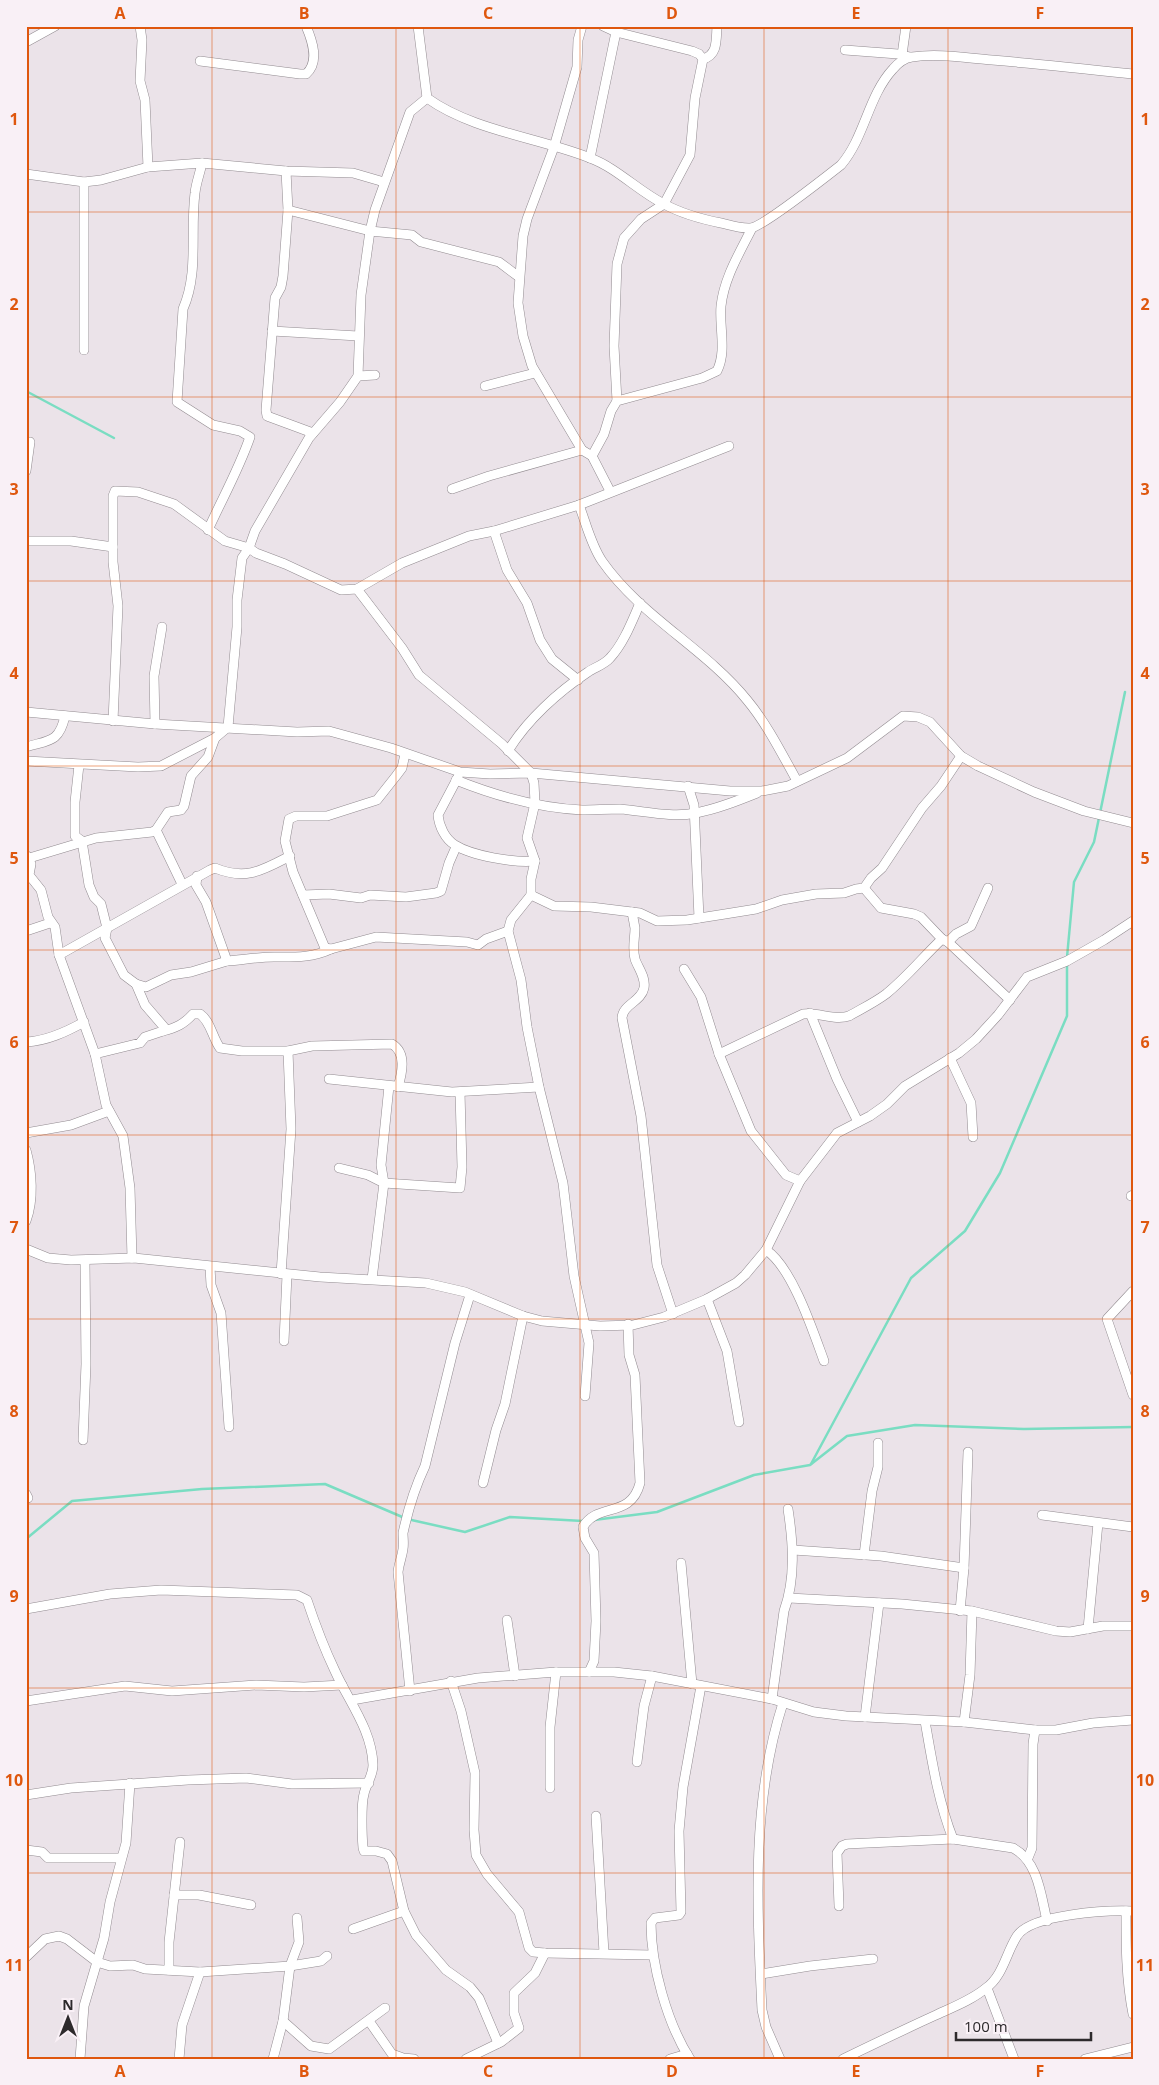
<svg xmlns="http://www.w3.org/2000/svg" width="1159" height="2085" font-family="'Open Sans',sans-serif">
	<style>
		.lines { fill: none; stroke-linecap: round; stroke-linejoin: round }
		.stream { stroke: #7addc2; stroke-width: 2.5 }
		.street-casing { stroke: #928b90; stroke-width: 10 }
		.street { stroke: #fff; stroke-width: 9 }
		.grid { fill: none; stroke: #df570e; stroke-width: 1; stroke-opacity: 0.55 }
		.neatline { fill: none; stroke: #df570e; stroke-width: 2 }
		.grid-label { font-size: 16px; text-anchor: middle; font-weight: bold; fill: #df570e }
	</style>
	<rect width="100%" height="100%" fill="#ebe3e9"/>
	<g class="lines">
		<g class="stream">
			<polyline points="26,391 114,438"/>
			<polyline points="1067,957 1074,882 1094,842 1125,692"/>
			<polyline points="811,1464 911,1278 965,1231 1000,1173 1067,1016 1067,963"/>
			<polyline points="594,1520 657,1512 754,1475 810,1465 847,1436 915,1425 1024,1429 1133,1427"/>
			<polyline points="26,1539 72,1501 202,1489 325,1484 407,1519 465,1532 510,1517 583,1521"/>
		</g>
		<defs>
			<g id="street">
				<polyline points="140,26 142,40 140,81 145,100 148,167"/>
				<path d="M418 26 427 98C473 131 537 137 590 158 617 168 638 191 664 204 682 214 701 219 721 223 730 225 741 229 751 228 763 226 827 176 841 165 865 137 868 96 893 69 898 63 905 58 912 57 938 53 966 58 992 60 1039 64 1086 69 1133 74"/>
				<polyline points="582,26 578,40 577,67 554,147 527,219 523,236 518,303 523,336 532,366 582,450 592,456 610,491"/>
				<polyline points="603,26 616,32 692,51 699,54 703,59 695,98 690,155 664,204 641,219 624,238 617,264 614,346 617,401"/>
				<polyline points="26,42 55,26"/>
				<polyline points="845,50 898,54 910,57"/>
				<polyline points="902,55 906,26"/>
				<path d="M703 59C718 55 716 40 717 26"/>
				<path d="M200 61 300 74H306C320 62 312 40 306 26"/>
				<polyline points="590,158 616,32"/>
				<path d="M202 163C200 173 196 183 195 193 190 232 199 273 183 309L177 402 213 425 240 431 250 437C239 469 222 499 208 530"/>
				<polyline points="286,171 288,210 283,276 281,287 275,298 266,410 267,416 313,433"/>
				<polyline points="26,174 84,182 101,180 148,167 202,163 286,171 353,173 384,182"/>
				<polyline points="84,182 84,350"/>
				<polyline points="288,210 370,231 412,235 421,242 499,262 519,277"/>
				<polyline points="272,331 358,336"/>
				<polyline points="358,376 375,375"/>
				<polyline points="485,386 535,373"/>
				<path d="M592 456 604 434 611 411 617 401 702 378 717 371C727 351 719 327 721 306 724 278 740 252 752 228"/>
				<polyline points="26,471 30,442"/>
				<polyline points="452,489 489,476 582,450"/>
				<path d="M579 505C586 523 591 545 602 561 641 617 705 648 747 700 767 724 782 754 797 781"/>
				<polyline points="494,531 507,570 527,603 540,640 552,659 578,680"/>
				<polyline points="26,541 71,541 113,547"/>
				<polyline points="357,589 402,648 419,675 502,744 531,773 534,783 535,803 527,838 535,861 531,879 531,895 511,920 508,931 521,980 527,1027 539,1087 563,1183 574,1276 589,1343 585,1396"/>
				<polyline points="26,712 155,724 297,732 329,731 391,748 460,772 490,774 531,773 730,791 762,791 788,786 847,758 903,716 918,717 930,722 961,756 978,766 1034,792 1084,811 1133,823"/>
				<polyline points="113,721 118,606 113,562 113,496 115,491 138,492 174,504 225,541 249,548 256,553 285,564 341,590 357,589 402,563 469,536 494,531 579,505 729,446"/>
				<polyline points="155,724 154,676 162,627"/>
				<path d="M26 747C49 740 59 743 65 716"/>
				<path d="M508 751C527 720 558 692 588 672 595 667 604 665 610 658 624 643 632 621 640 603"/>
				<polyline points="405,754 402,768 396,776 377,800 327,816 296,816 289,819 285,841 293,872 325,948 331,949 376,937 467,942 478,945 486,939 508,931"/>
				<polyline points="26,761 138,767 161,766 215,738 228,727 237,627 237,600 242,558 249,548 255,531 309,438 340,402 358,376 361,295 370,231 375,210 410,112 427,98"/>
				<polyline points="79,765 75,802 75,836 82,841 89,885 94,897 101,904 107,928 105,938 124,975 136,984 145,1005 164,1027 163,1031 145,1037 140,1043 95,1054"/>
				<path d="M458 777 438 815C439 826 445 839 455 845 472 856 515 863 535 861"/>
				<path d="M456 780C496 796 539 808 582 810 594 810 607 809 620 809 645 811 671 818 696 813 717 809 737 801 757 793"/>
				<polyline points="688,786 694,805 699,918"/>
				<polyline points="156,830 182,884"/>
				<polyline points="26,855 31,864 29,875 41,890 48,917 55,927 59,955 95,1054 106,1105 123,1136 130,1188 132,1258"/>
				<polyline points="26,859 96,838 152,832 156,830 168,812 181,810 184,806 191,776 208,757 215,738"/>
				<path d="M197 876 196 885 206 902 227 961C242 960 258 957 274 957 294 957 312 958 331 949"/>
				<polyline points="303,895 329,894 361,898 370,895 406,897 436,893 441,891 449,863 456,847"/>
				<polyline points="531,895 554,906 591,907 640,913 657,921 687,920 725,914 756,909 782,900 816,894 844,893 856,889 864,888 871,878 882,868 922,808 941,786 961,756"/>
				<path d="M632 912C633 917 634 923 635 928 635 938 632 948 635 959 638 968 646 977 644 988 641 1002 623 1004 622 1018L641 1116 657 1265 673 1314"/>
				<polyline points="26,931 50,923"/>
				<polyline points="942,939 948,942 1010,1000"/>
				<polyline points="948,942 956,934 971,926 988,888"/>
				<path d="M59 955 210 870 215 868C246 881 263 870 290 856"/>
				<polyline points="684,969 701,997 719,1054 751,1131 786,1175 800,1181"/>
				<polyline points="136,984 146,987 171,975 191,972 227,961"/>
				<polyline points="810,1013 837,1079 858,1122"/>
				<path d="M163 1031C176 1028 184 1024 193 1014H200C211 1022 212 1037 220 1048L242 1051H288L312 1046 392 1044C407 1053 402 1073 398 1087"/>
				<path d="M26 1042C47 1041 66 1032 84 1022"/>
				<path d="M719 1054 803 1014C818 1012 835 1021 849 1016 861 1009 874 1003 886 994 906 978 923 957 942 939L921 917 914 914 881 908 864 888"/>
				<polyline points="950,1058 971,1103 973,1137"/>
				<polyline points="329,1079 452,1092 539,1087"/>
				<polyline points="26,1133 71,1125 109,1111"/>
				<path d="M26 1150C32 1172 34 1199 26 1221"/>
				<polyline points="339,1168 368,1175 384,1183 460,1188 462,1167 460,1092"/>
				<polyline points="1131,1196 1133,1195"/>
				<polyline points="26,1249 48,1258 71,1260 134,1258 320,1277 426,1283 465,1292 523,1316 542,1321 600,1326 633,1325 664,1317 707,1299 736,1283 745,1275 766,1250 800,1181 837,1133 870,1116 887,1104 905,1086 959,1053 976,1039 998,1015 1027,977 1067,961 1104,940 1133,921"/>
				<path d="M766 1250C792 1267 813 1331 824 1361"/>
				<polyline points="210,1267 211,1285 221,1313 229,1427"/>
				<polyline points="281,1274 291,1129 288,1051"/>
				<polyline points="372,1279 384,1183 381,1165 389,1086"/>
				<polyline points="1133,1291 1107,1319 1133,1395"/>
				<polyline points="707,1299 727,1351 739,1422"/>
				<polyline points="284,1341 287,1275"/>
				<polyline points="83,1440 86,1364 85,1261"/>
				<polyline points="483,1483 496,1430 505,1404 523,1316"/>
				<polyline points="26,1494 28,1498"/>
				<polyline points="1042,1515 1133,1527"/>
				<polyline points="793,1550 881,1556 964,1568"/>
				<polyline points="864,1555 872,1491 878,1467 878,1443"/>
				<polyline points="681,1563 692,1684"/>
				<polyline points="789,1598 902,1604 972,1611 1056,1631 1070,1632 1103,1626 1133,1626"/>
				<path d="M26 1609 110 1594 161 1590 297 1595 307 1600C315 1624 324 1648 335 1671 349 1702 372 1730 373 1765 373 1776 366 1784 364 1794 361 1804 362 1836 363 1848L364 1851H376L387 1854 392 1861 404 1911 416 1935 446 1970 470 1987 479 1998 498 2043"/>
				<polyline points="960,1611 964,1568 968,1452"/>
				<polyline points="507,1620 515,1676"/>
				<polyline points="1088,1629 1098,1523"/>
				<path d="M589 1672 594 1661 596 1621 594 1553 585 1538 583 1527C597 1502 631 1519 640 1483L635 1375 629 1355 628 1324"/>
				<polyline points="451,1681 461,1711 475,1773 474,1830 476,1855 487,1874 519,1912 529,1948 533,1952 545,1953 652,1955"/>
				<path d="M410 1691 398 1572C399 1563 402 1557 403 1549 404 1544 403 1538 403 1533 408 1510 415 1487 425 1466L455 1343 470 1295"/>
				<path d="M772 1699 784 1611C796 1578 793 1542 788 1509"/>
				<polyline points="352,1700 478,1678 556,1672 614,1672 652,1676 772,1699 814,1712 846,1716 964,1722 1035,1730 1056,1730 1093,1723 1133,1720"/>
				<polyline points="26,1701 125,1686 172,1691 256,1685 304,1687 342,1685"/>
				<polyline points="865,1717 879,1603"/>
				<path d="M925 1721C932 1761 938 1801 953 1839"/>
				<polyline points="964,1722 970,1675 972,1611"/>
				<polyline points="637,1762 644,1706 652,1676"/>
				<polyline points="550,1788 550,1727 556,1672"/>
				<polyline points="26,1795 71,1788 188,1780 246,1778 292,1784 369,1783"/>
				<polyline points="596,1816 604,1953"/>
				<polyline points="26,1850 42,1852 48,1858 121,1858"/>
				<polyline points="1028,1858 1032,1848 1033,1744 1035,1730"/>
				<polyline points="174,1895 199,1895 251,1905"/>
				<path d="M839 1906 837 1853 842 1846 847 1844 953 1839 1013 1848C1038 1861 1041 1895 1047 1921"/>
				<path d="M1126 1911C1126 1945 1126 1979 1133 2014"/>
				<polyline points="353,1929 404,1911"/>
				<polyline points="26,1957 45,1939 59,1936 67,1939 97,1962 110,1966 133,1965 145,1969 200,1972 290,1966 321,1961 327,1956"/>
				<polyline points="169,1970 169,1942 180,1842"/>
				<polyline points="761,1974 810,1966 873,1959"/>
				<polyline points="987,1988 1014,2059"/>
				<polyline points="283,2021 311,2046 329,2049 385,2008"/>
				<polyline points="369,2021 392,2054 403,2058 414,2059"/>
				<polyline points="80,2059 84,2006 104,1938 110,1902 126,1843 130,1783"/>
				<polyline points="179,2059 182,2025 200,1972"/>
				<polyline points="273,2059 283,2021 290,1966 299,1942 297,1918"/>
				<polyline points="466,2059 501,2042 519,2028 514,2013 514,1993 535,1973 545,1953"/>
				<polyline points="670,2059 687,2054"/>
				<path d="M690 2059C667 2023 651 1965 651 1923L655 1918 679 1915 681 1912 679 1831 683 1787 701 1686"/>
				<path d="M780 2059 766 2027 762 2010C757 1907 751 1802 783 1703"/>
				<path d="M843 2059C874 2044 905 2029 936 2015 953 2007 972 2000 986 1988 1003 1976 1006 1953 1017 1936 1031 1914 1108 1910 1133 1911"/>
				<polyline points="1085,2059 1133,2047"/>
			</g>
		</defs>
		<use href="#street" class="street-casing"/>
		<use href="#street" class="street"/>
	</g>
	<path class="grid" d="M212 26V2059M396 26V2059M580 26V2059M764 26V2059M948 26V2059M26 212H1133M26 397H1133M26 581H1133M26 766H1133M26 950H1133M26 1135H1133M26 1319H1133M26 1504H1133M26 1688H1133M26 1873H1133"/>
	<rect width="1159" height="2085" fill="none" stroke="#f9f0f6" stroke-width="55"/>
	<g transform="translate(68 2018)" stroke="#f9f0f6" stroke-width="4" paint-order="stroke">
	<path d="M0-4L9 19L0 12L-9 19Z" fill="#2d2a2c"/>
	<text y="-8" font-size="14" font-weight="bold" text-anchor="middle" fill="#2d2a2c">N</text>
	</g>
	<path d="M956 2032v8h135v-8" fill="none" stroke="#2d2a2c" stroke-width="2.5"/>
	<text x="964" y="2032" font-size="15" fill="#2d2a2c" stroke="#f9f0f6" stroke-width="4" paint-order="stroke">100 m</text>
	<rect x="28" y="28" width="1104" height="2030" class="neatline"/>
	<g class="grid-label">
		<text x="120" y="19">A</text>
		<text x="304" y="19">B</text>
		<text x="488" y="19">C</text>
		<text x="672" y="19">D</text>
		<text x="856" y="19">E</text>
		<text x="1040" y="19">F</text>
		<text x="14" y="125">1</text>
		<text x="1145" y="125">1</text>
		<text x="14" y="310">2</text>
		<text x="1145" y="310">2</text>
		<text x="14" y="495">3</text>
		<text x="1145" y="495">3</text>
		<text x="14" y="679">4</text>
		<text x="1145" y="679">4</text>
		<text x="14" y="864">5</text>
		<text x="1145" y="864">5</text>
		<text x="14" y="1048">6</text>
		<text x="1145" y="1048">6</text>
		<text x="14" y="1233">7</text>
		<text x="1145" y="1233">7</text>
		<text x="14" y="1417">8</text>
		<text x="1145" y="1417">8</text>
		<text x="14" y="1602">9</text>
		<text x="1145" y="1602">9</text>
		<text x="14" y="1786">10</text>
		<text x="1145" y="1786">10</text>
		<text x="14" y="1971">11</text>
		<text x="1145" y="1971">11</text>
		<text x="120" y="2077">A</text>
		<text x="304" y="2077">B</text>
		<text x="488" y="2077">C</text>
		<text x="672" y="2077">D</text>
		<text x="856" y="2077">E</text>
		<text x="1040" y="2077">F</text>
	</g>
</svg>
